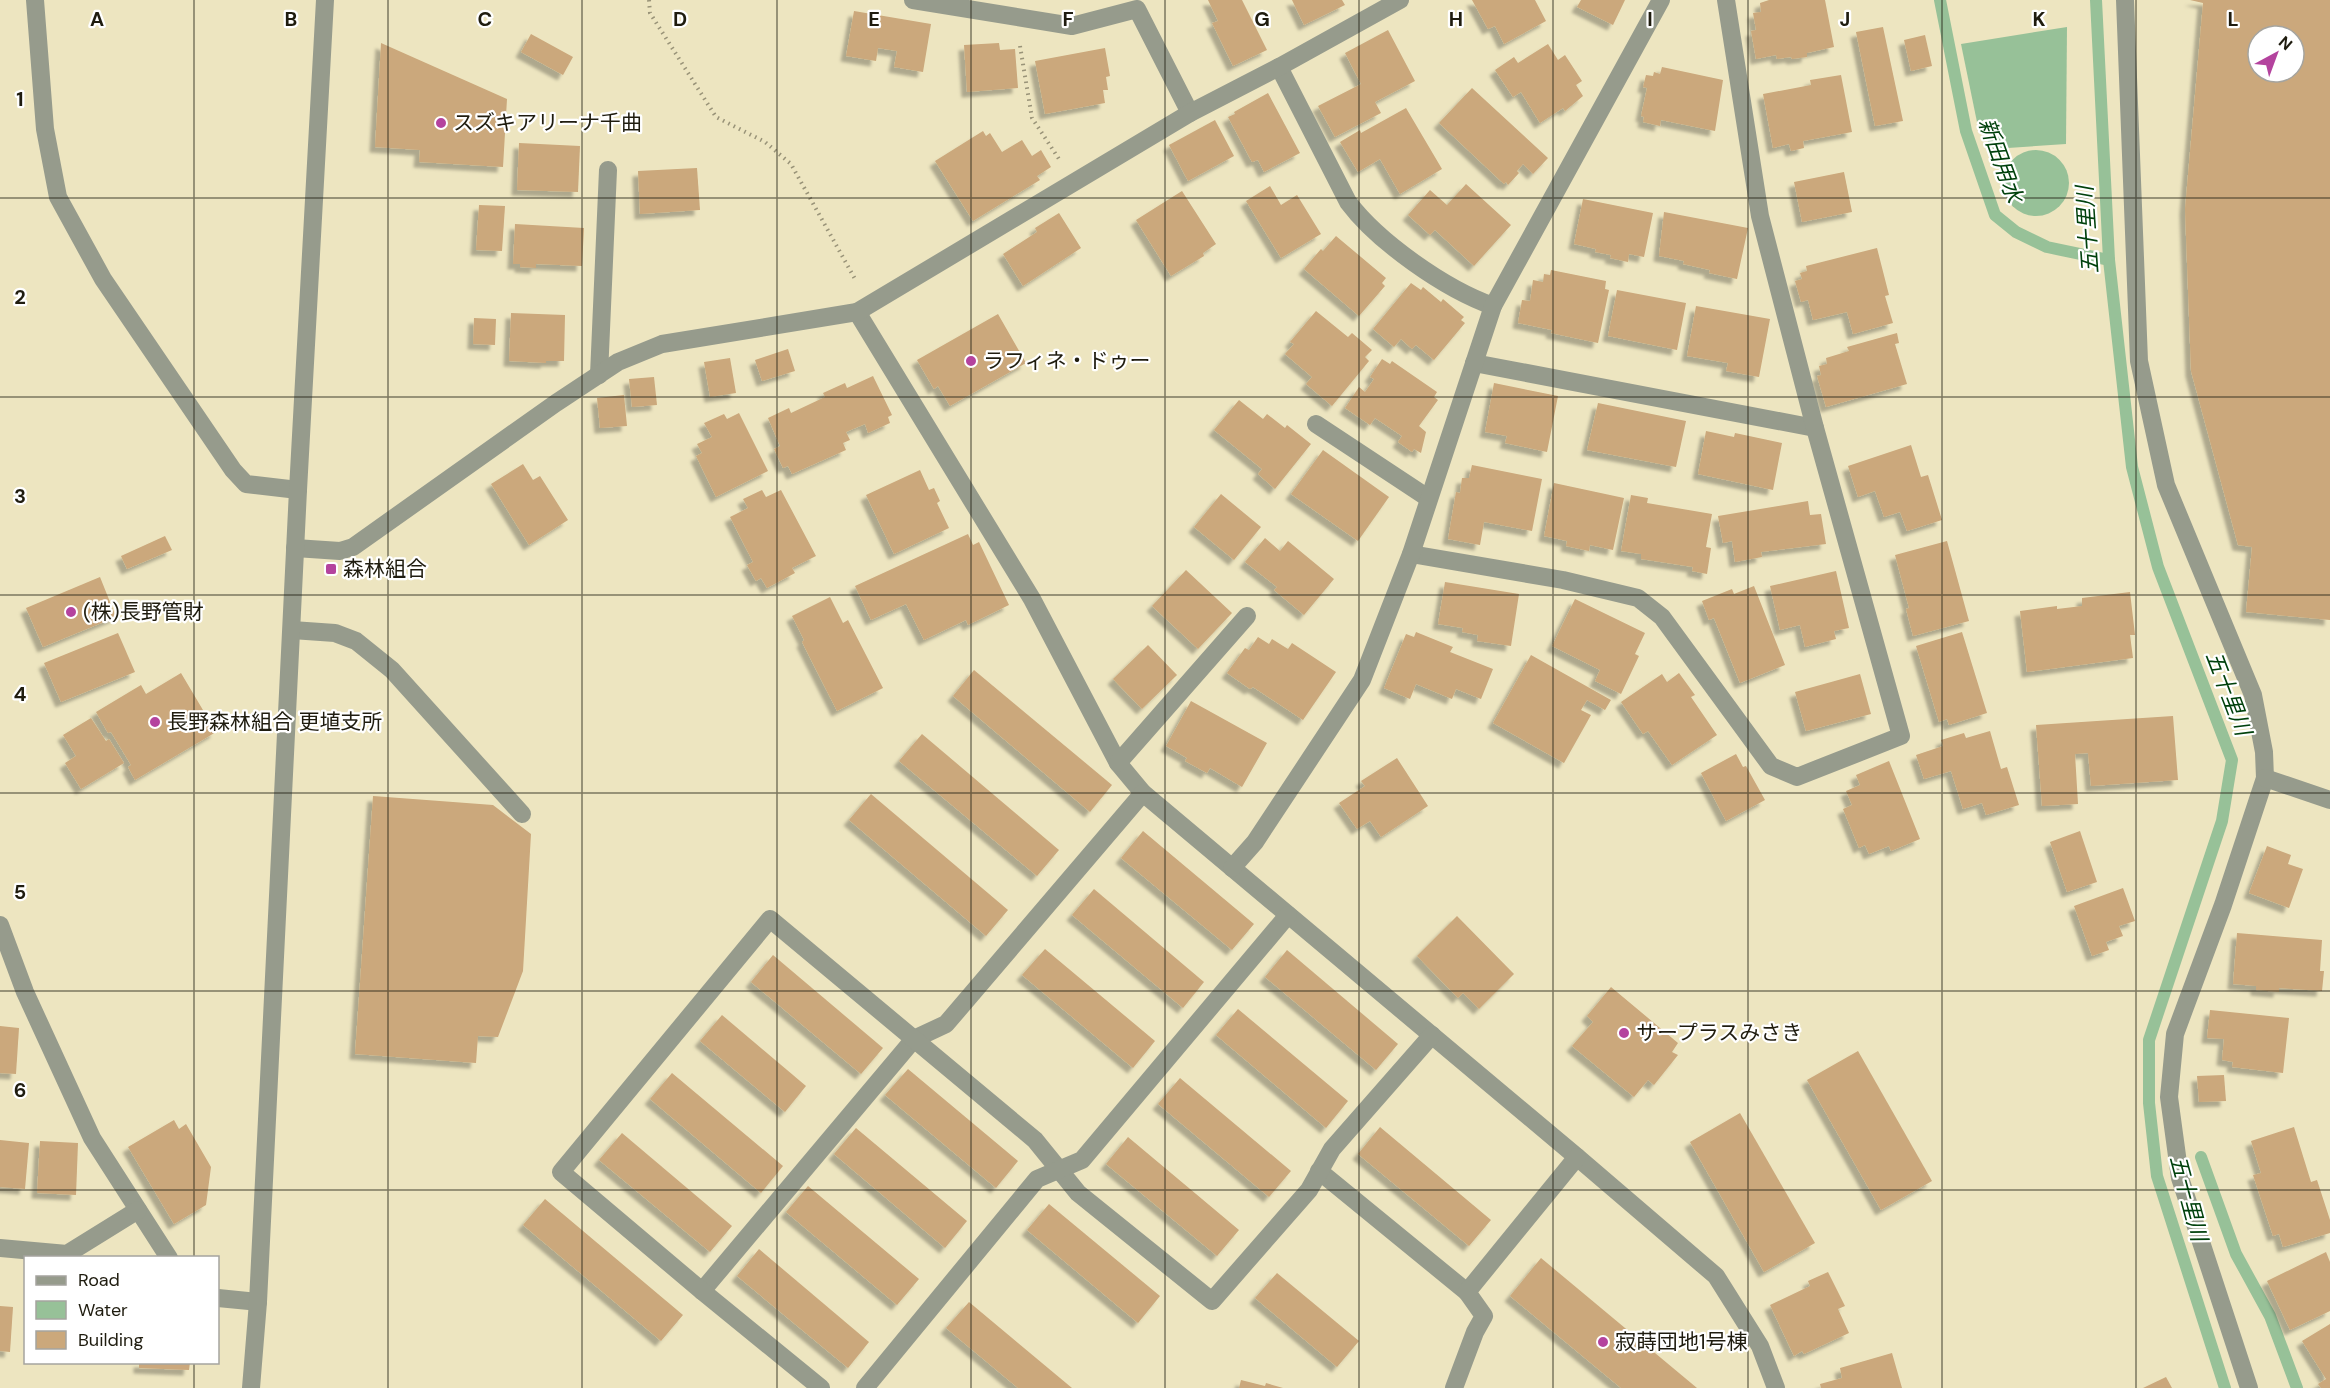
<svg xmlns="http://www.w3.org/2000/svg" width="2330" height="1388" font-family="'DM Sans','Noto Sans JP',sans-serif">
	<style>
		.water { fill: #97c198 }
		.lines { fill: none; stroke-linecap: round; stroke-linejoin: round }
		.stream { stroke: #97c198; stroke-width: 12 }
		.building { fill: #cba87b; fill-rule: evenodd; filter: url(#shadow) }
		.path { stroke: #999378; stroke-width: 4; stroke-dasharray: 1.5 4.5; stroke-linecap: butt }
		.minor { stroke: #969b8c; stroke-width: 18 }
		.grid { fill: none; stroke: #1f1c0f; stroke-width: 1.5; stroke-opacity: 0.55 }
		.poi-dot { fill: #b4439e; stroke: #fff; stroke-width: 2 }
		.labels { text-anchor: middle; stroke-width: 4.5; stroke-linejoin: round; paint-order: stroke }
		.poi-label { font-size: 21px; fill: #1f1c0f; stroke: #fff; text-anchor: start }
		.water-label { font-size: 22px; font-style: italic; fill: #00410c; stroke: #fff }
		.grid-label { font-size: 20px; text-anchor: middle; font-weight: bold; fill: #1f1c0f; stroke: #fff; stroke-width: 4.5; stroke-linejoin: round; paint-order: stroke }
	</style>
	<defs>
		<filter id="shadow"><feDropShadow dx="-5.5" dy="5.5" stdDeviation="1.5" flood-color="#0004"/></filter>
	</defs>
	<rect width="100%" height="100%" fill="#ede5c0"/>
	<g class="water">
		<polygon points="2067,27 2066,144 1993,149 1978,127 1961,44"/>
		<circle cx="2036" cy="183" r="33"/>
	</g>
	<g class="lines">
		<g class="stream">
			<polyline points="1940,0 1966,131 1995,215 2016,232 2047,247 2109,260"/>
			<polyline points="2096,0 2109,260 2132,467 2158,567 2232,760 2222,821 2149,1040 2149,1103 2157,1176 2225,1388"/>
			<polyline points="2201,1157 2236,1254 2270,1316 2297,1388"/>
		</g>
	</g>
	<g class="building">
		<polygon points="1208,0 1242,0 1267,50 1233,66 1212,23 1218,21"/>
		<polygon points="1292,0 1342,0 1345,5 1304,25"/>
		<polygon points="1472,0 1535,0 1546,21 1504,44 1495,26 1488,29"/>
		<polygon points="1581,0 1625,0 1613,25 1577,7"/>
		<polygon points="1769,0 1825,0 1834,47 1807,53 1807,57 1792,59 1791,57 1777,59 1776,55 1756,59 1751,31 1756,30 1753,13 1761,12 1760,3"/>
		<path d="M2190 0H2330V620L2246 612 2252 547 2238 545 2191 371 2185 209 2203 3ZM2258 36H2294V72H2258Z"/>
		<polygon points="854,11 931,24 923,72 894,67 897,51 878,48 876,61 846,56"/>
		<polygon points="1883,27 1903,121 1875,126 1856,32"/>
		<polygon points="1388,30 1415,81 1375,102 1381,113 1335,137 1318,106 1361,84 1345,53"/>
		<polygon points="531,34 573,57 563,75 521,52"/>
		<polygon points="1925,35 1932,66 1911,71 1904,40"/>
		<polygon points="381,43 507,99 503,167 419,162 420,150 375,147"/>
		<polygon points="999,43 1000,50 1015,49 1018,88 967,92 964,45"/>
		<polygon points="1548,44 1558,60 1565,55 1582,81 1576,85 1583,96 1565,111 1563,108 1540,123 1521,92 1513,97 1495,70 1514,57 1518,63"/>
		<polygon points="1105,48 1110,76 1106,77 1108,90 1103,90 1105,103 1045,114 1035,61"/>
		<polygon points="1662,67 1723,80 1715,131 1661,120 1660,126 1643,122 1644,117 1641,116 1647,88 1643,87 1646,75 1653,76 1654,72 1660,74"/>
		<polygon points="1841,75 1852,132 1803,141 1804,148 1791,151 1789,144 1773,148 1763,94 1811,85 1810,80"/>
		<polygon points="1472,88 1548,158 1533,174 1523,164 1517,171 1519,173 1508,185 1506,182 1504,184 1439,123"/>
		<polygon points="1268,93 1300,153 1264,172 1258,160 1252,162 1228,117 1235,114 1234,112"/>
		<polygon points="1406,108 1442,169 1400,194 1380,159 1358,172 1340,142 1360,130 1361,133"/>
		<polygon points="1215,120 1234,156 1188,181 1169,145"/>
		<polygon points="983,131 986,136 990,133 1002,152 1022,140 1032,156 1041,150 1051,167 1037,176 1040,180 973,221 935,161"/>
		<polygon points="519,143 580,146 578,192 517,190"/>
		<polygon points="697,168 700,210 640,214 638,171"/>
		<polygon points="1844,172 1852,212 1802,222 1794,182"/>
		<polygon points="1466,184 1511,225 1474,266 1435,230 1430,235 1408,215 1430,190 1447,205"/>
		<polygon points="1270,186 1281,205 1297,195 1321,234 1281,258 1246,201"/>
		<polygon points="1182,191 1216,244 1203,253 1204,256 1171,276 1136,220"/>
		<polygon points="1583,199 1653,213 1644,257 1629,254 1628,262 1610,258 1611,255 1595,252 1596,249 1574,244"/>
		<polygon points="479,205 505,206 502,251 476,250"/>
		<polygon points="1664,212 1748,228 1737,279 1709,273 1710,270 1683,264 1684,261 1659,256"/>
		<polygon points="1059,213 1081,248 1023,286 1003,254 1037,232 1035,228"/>
		<polygon points="515,224 584,228 582,266 536,264 536,268 520,267 520,264 513,264"/>
		<polygon points="1336,236 1386,278 1382,283 1385,286 1359,316 1304,269 1321,249 1323,251"/>
		<polygon points="1877,248 1889,295 1885,296 1893,323 1853,334 1847,312 1813,320 1808,300 1801,302 1795,281 1802,279 1800,273 1807,271 1806,266"/>
		<polygon points="1551,270 1606,281 1605,289 1609,290 1598,343 1551,333 1552,330 1518,323 1522,300 1530,301 1533,280 1543,282 1544,274 1550,275"/>
		<polygon points="1411,283 1421,290 1423,287 1441,302 1443,299 1464,317 1461,320 1465,323 1434,360 1416,345 1412,349 1401,339 1394,347 1373,329"/>
		<polygon points="1617,290 1686,303 1677,350 1608,336"/>
		<polygon points="1696,306 1770,319 1759,377 1726,371 1728,363 1687,356"/>
		<polygon points="1316,311 1348,337 1352,333 1372,350 1365,357 1369,361 1332,406 1306,384 1312,377 1285,354 1294,344 1290,342"/>
		<polygon points="511,313 565,315 564,361 546,361 546,363 509,361"/>
		<polygon points="998,314 1026,363 950,406 938,386 934,389 917,360"/>
		<polygon points="474,318 496,319 495,345 473,344"/>
		<polygon points="1897,333 1899,343 1895,344 1907,384 1826,407 1817,376 1821,375 1819,366 1827,364 1826,358 1849,351 1847,347"/>
		<polygon points="788,349 795,371 762,381 755,360"/>
		<polygon points="730,358 736,393 710,397 704,362"/>
		<polygon points="1382,359 1390,364 1392,361 1437,392 1434,397 1438,400 1419,426 1426,432 1421,453 1414,449 1412,452 1398,442 1402,436 1375,418 1370,425 1345,408 1359,387 1365,392 1374,379 1370,377"/>
		<polygon points="873,376 892,415 888,417 890,423 868,433 865,424 846,432 850,440 843,443 846,450 792,474 788,466 783,468 774,449 780,446 768,418 789,408 791,413 825,397 823,393 845,383 847,388"/>
		<polygon points="654,377 657,405 632,407 629,379"/>
		<polygon points="1494,383 1558,396 1547,452 1505,443 1507,436 1485,432"/>
		<polygon points="624,395 627,426 600,428 597,398"/>
		<polygon points="1239,400 1263,419 1267,414 1285,428 1287,425 1311,444 1275,489 1258,474 1262,469 1214,430"/>
		<polygon points="1598,403 1686,421 1676,467 1587,450"/>
		<polygon points="739,413 768,471 716,497 696,456 702,453 697,444 712,437 704,423 724,414 727,419"/>
		<polygon points="1706,431 1734,437 1735,433 1782,443 1773,490 1698,474"/>
		<polygon points="1911,445 1921,477 1928,475 1942,520 1907,531 1900,512 1884,517 1875,491 1858,497 1848,466"/>
		<polygon points="1323,450 1389,497 1358,541 1291,494"/>
		<polygon points="523,464 533,480 540,476 568,520 529,545 491,484"/>
		<polygon points="1472,465 1542,479 1532,531 1484,522 1480,545 1448,539 1456,492 1460,493 1462,478 1469,478"/>
		<polygon points="920,470 929,490 934,488 940,501 937,503 949,528 894,554 866,495"/>
		<polygon points="1554,483 1624,498 1613,550 1590,545 1589,551 1566,546 1567,541 1544,536"/>
		<polygon points="762,490 766,497 781,490 816,556 792,568 795,573 767,588 761,578 756,581 747,565 753,562 730,517 748,508 743,499"/>
		<polygon points="1221,494 1261,527 1234,560 1194,527"/>
		<polygon points="1631,495 1648,498 1647,503 1712,514 1706,547 1711,548 1707,574 1692,571 1693,567 1641,559 1641,554 1621,551"/>
		<polygon points="1808,501 1810,515 1821,514 1826,544 1761,552 1762,557 1735,562 1732,541 1723,543 1718,516"/>
		<polygon points="968,534 973,545 979,542 1009,605 968,625 966,620 924,640 906,604 871,620 855,586"/>
		<polygon points="165,536 172,550 127,569 121,556"/>
		<polygon points="1265,538 1280,551 1288,541 1334,579 1304,615 1274,590 1277,587 1245,562"/>
		<polygon points="1947,541 1969,621 1913,636 1906,609 1909,608 1895,555"/>
		<polygon points="1186,570 1232,613 1198,649 1152,606"/>
		<polygon points="1836,571 1849,628 1834,631 1836,639 1805,647 1800,625 1780,630 1770,586"/>
		<polygon points="100,577 116,617 43,647 26,608"/>
		<polygon points="1445,582 1519,594 1511,646 1477,641 1478,635 1462,632 1463,628 1438,624"/>
		<polygon points="1754,586 1785,665 1740,683 1714,618 1709,620 1702,601 1732,589 1734,594"/>
		<polygon points="2130,592 2135,635 2130,635 2133,658 2027,672 2020,611 2057,606 2057,609 2082,606 2082,598"/>
		<polygon points="830,597 843,623 848,620 883,688 837,711 802,642 804,640 792,616"/>
		<polygon points="1575,599 1645,633 1635,654 1639,656 1621,694 1595,681 1600,670 1552,646"/>
		<polygon points="1416,632 1453,647 1450,652 1493,669 1481,699 1456,689 1452,699 1416,684 1410,699 1384,688 1406,634 1414,637"/>
		<polygon points="1962,632 1987,713 1949,725 1947,719 1939,722 1916,646"/>
		<polygon points="118,633 135,672 61,702 44,663"/>
		<polygon points="1258,637 1269,644 1272,639 1288,649 1292,643 1336,672 1303,720 1253,687 1250,689 1227,673 1245,648 1249,650"/>
		<polygon points="1148,645 1177,675 1142,709 1113,679"/>
		<polygon points="1531,655 1611,700 1605,710 1587,700 1581,710 1591,715 1564,763 1493,723"/>
		<polygon points="974,670 1112,785 1090,812 953,696"/>
		<polygon points="181,673 216,732 135,780 128,767 131,765 111,732 108,733 96,712 141,685 146,694"/>
		<polygon points="1679,673 1695,695 1691,697 1717,735 1672,765 1648,731 1643,734 1621,702 1662,674 1667,682"/>
		<polygon points="1860,674 1871,714 1806,731 1795,692"/>
		<polygon points="1191,701 1267,743 1242,787 1210,768 1207,773 1185,761 1187,758 1166,746"/>
		<polygon points="2173,716 2178,780 2091,786 2088,753 2075,754 2078,804 2042,806 2036,725"/>
		<polygon points="91,718 106,741 109,739 124,763 81,789 65,763 76,756 63,735"/>
		<polygon points="1990,731 2001,769 2007,767 2019,805 1986,815 1982,803 1963,809 1951,771 1924,779 1916,755 1943,746 1941,740 1964,733 1966,738"/>
		<polygon points="922,734 1059,850 1037,876 899,761"/>
		<polygon points="1736,754 1743,767 1746,766 1765,800 1726,821 1701,773"/>
		<polygon points="1397,758 1428,806 1381,837 1370,821 1357,829 1339,803 1365,786 1361,781"/>
		<polygon points="1889,761 1920,839 1891,851 1889,846 1869,854 1865,845 1859,848 1843,809 1852,805 1846,791 1860,785 1856,775"/>
		<polygon points="871,794 1008,910 986,936 849,820"/>
		<polygon points="373,796 493,805 531,834 523,971 498,1037 478,1036 476,1063 355,1054"/>
		<polygon points="1143,831 1254,924 1232,950 1121,858"/>
		<polygon points="2080,831 2097,882 2067,892 2050,842"/>
		<polygon points="2267,846 2291,855 2288,864 2303,869 2289,908 2249,893"/>
		<polygon points="2123,888 2135,921 2119,926 2123,936 2106,942 2109,950 2092,956 2074,906"/>
		<polygon points="1094,889 1204,982 1183,1008 1072,915"/>
		<polygon points="1457,916 1514,974 1479,1009 1463,993 1458,998 1417,956"/>
		<polygon points="2237,933 2322,940 2320,971 2324,971 2322,991 2279,988 2279,992 2256,990 2256,986 2233,984"/>
		<polygon points="1045,949 1155,1041 1133,1068 1022,975"/>
		<polygon points="1287,950 1398,1044 1376,1070 1265,977"/>
		<polygon points="773,955 883,1048 861,1074 751,982"/>
		<polygon points="1611,987 1678,1043 1672,1052 1678,1055 1654,1085 1648,1080 1634,1097 1572,1046 1593,1022 1587,1016"/>
		<polygon points="1238,1009 1348,1101 1326,1128 1216,1035"/>
		<polygon points="2210,1010 2289,1018 2283,1073 2232,1067 2233,1062 2222,1060 2224,1039 2207,1038"/>
		<polygon points="722,1015 806,1086 785,1112 700,1041"/>
		<polygon points="0,1026 19,1028 16,1074 0,1073"/>
		<polygon points="1858,1051 1932,1181 1881,1210 1807,1080"/>
		<polygon points="908,1069 1018,1161 996,1188 885,1095"/>
		<polygon points="672,1073 783,1166 761,1193 650,1099"/>
		<polygon points="2224,1075 2226,1101 2199,1102 2197,1076"/>
		<polygon points="1180,1078 1291,1171 1269,1197 1158,1104"/>
		<polygon points="1740,1113 1815,1243 1764,1272 1690,1142"/>
		<polygon points="174,1120 179,1129 186,1124 211,1167 206,1205 174,1224 128,1147"/>
		<polygon points="1380,1127 1491,1220 1469,1246 1358,1154"/>
		<polygon points="2294,1127 2311,1182 2317,1180 2330,1220 2330,1233 2283,1247 2279,1234 2273,1236 2253,1175 2261,1173 2251,1141"/>
		<polygon points="856,1128 967,1221 945,1248 834,1154"/>
		<polygon points="622,1133 732,1226 710,1252 599,1160"/>
		<polygon points="1128,1137 1239,1230 1217,1256 1106,1164"/>
		<polygon points="0,1140 29,1143 25,1189 0,1187"/>
		<polygon points="40,1141 78,1143 76,1195 37,1193"/>
		<polygon points="808,1186 919,1279 897,1305 786,1212"/>
		<polygon points="545,1199 683,1315 661,1341 523,1225"/>
		<polygon points="1049,1204 1160,1296 1138,1323 1027,1230"/>
		<polygon points="759,1249 869,1342 848,1368 737,1276"/>
		<polygon points="2326,1252 2330,1262 2330,1311 2290,1330 2267,1281"/>
		<polygon points="1541,1258 1697,1388 1621,1388 1510,1296"/>
		<polygon points="1828,1272 1845,1306 1838,1309 1849,1333 1804,1354 1802,1351 1794,1356 1770,1305 1810,1286 1808,1281"/>
		<polygon points="1277,1273 1359,1341 1337,1367 1255,1298"/>
		<polygon points="969,1302 1072,1388 1018,1388 946,1328"/>
		<polygon points="0,1306 13,1307 10,1352 0,1351"/>
		<polygon points="2330,1324 2330,1388 2321,1388 2318,1384 2326,1379 2302,1341"/>
		<polygon points="1892,1353 1902,1388 1821,1388 1820,1384 1842,1378 1840,1368"/>
		<polygon points="139,1362 190,1362 189,1370 139,1368"/>
		<polygon points="2166,1377 2172,1388 2143,1388"/>
		<polygon points="1241,1380 1265,1386 1266,1383 1283,1388 1239,1388"/>
	</g>
	<g class="lines">
		<g class="path">
			<polyline points="649,0 650,13 716,117 765,142 791,164 855,279"/>
			<polyline points="1020,46 1032,118 1059,159"/>
		</g>
		<g class="minor">
			<polyline points="35,0 45,129 58,197 103,279 233,470 246,484 298,490"/>
			<polyline points="913,0 1072,26 1137,9 1190,113"/>
			<polyline points="2125,0 2139,361 2166,485 2253,695 2264,752 2265,778 2223,905 2175,1034 2169,1097 2180,1178 2249,1388"/>
			<path d="M1279 67 1348 202C1378 242 1445 289 1493 306"/>
			<polyline points="857,312 1032,599 1118,763 1143,793 1577,1157 1716,1276 1760,1346 1776,1388"/>
			<polyline points="1474,363 1815,428"/>
			<polyline points="599,375 608,170"/>
			<polyline points="1316,424 1428,498"/>
			<polyline points="295,548 340,551 353,547 556,403 618,362 662,344 857,312 1190,113 1279,67 1400,0"/>
			<polyline points="1411,554 1563,580 1638,598 1662,617 1771,766 1797,777 1901,736 1815,428 1760,216 1726,0"/>
			<polyline points="292,630 335,633 356,641 392,670 522,814"/>
			<polyline points="1118,763 1247,616"/>
			<polyline points="2265,778 2330,800"/>
			<polyline points="1232,868 1255,842 1362,680 1411,554 1493,306 1661,0"/>
			<polyline points="0,925 25,992 92,1138 169,1258"/>
			<polyline points="1319,1171 1467,1292"/>
			<polyline points="0,1248 67,1254 138,1210"/>
			<polyline points="702,1291 914,1039 946,1024 1143,793"/>
			<polyline points="218,1298 258,1302"/>
			<polyline points="251,1388 258,1302 298,490 325,0"/>
			<polyline points="821,1388 702,1291 561,1172 770,919 1035,1140 1078,1193 1212,1301 1309,1190 1332,1149 1432,1035"/>
			<polyline points="865,1388 1037,1179 1082,1160 1288,915"/>
			<polyline points="1454,1388 1475,1332 1484,1316 1467,1292 1577,1157"/>
		</g>
	</g>
	<path class="grid" d="M194 0V1258M388 0V1388M582 0V1388M777 0V1388M971 0V1388M1165 0V1388M1359 0V1388M1553 0V1388M1748 0V1388M1942 0V1388M2136 0V1388M0 198H2330M0 397H2330M0 595H2330M0 793H2330M0 991H2330M0 1190H2330M194 1362V1388"/>
	<g class="poi-dot">
		<circle cx="441" cy="123" r="6"/>
		<circle cx="971" cy="361" r="6"/>
		<rect x="325" y="563" width="12" height="12" rx="3"/>
		<circle cx="71" cy="612" r="6"/>
		<circle cx="155" cy="722" r="6"/>
		<circle cx="1624" cy="1033" r="6"/>
		<circle cx="1603" cy="1342" r="6"/>
	</g>
	<g class="labels">
		<g class="poi-label">
			<text x="453" y="130">スズキアリーナ千曲</text>
			<text x="983" y="368">ラフィネ・ドゥー</text>
			<text x="343" y="576">森林組合</text>
			<text x="83" y="619">(株)長野管財</text>
			<text x="167" y="729">長野森林組合 更埴支所</text>
			<text x="1636" y="1040">サープラスみさき</text>
			<text x="1615" y="1349">寂蒔団地1号棟</text>
		</g>
		<g class="water-label">
			<text transform="translate(2001 160) rotate(70)" y="8">新田用水</text>
			<text transform="translate(2087 230) rotate(-94)" y="8">五十里川</text>
			<text transform="translate(2229 693) rotate(69)" y="8">五十里川</text>
			<text transform="translate(2189 1198) rotate(75)" y="8">五十里川</text>
		</g>
	</g>
	<g class="grid-label">
		<text x="97" y="26">A</text>
		<text x="291" y="26">B</text>
		<text x="485" y="26">C</text>
		<text x="680" y="26">D</text>
		<text x="874" y="26">E</text>
		<text x="1068" y="26">F</text>
		<text x="1262" y="26">G</text>
		<text x="1456" y="26">H</text>
		<text x="1650" y="26">I</text>
		<text x="1845" y="26">J</text>
		<text x="2039" y="26">K</text>
		<text x="2233" y="26">L</text>
		<text x="20" y="106">1</text>
		<text x="20" y="304">2</text>
		<text x="20" y="503">3</text>
		<text x="20" y="701">4</text>
		<text x="20" y="899">5</text>
		<text x="20" y="1097">6</text>
	</g>
	<rect x="24" y="1256" width="195" height="108" fill="#ffffff" stroke="#a5a49f" stroke-width="1.5"/>
	<rect x="36" y="1276" width="30" height="9" fill="#969b8c" stroke="#a5a49f" stroke-width="1.5"/>
	<text x="78" y="1286" font-size="18" fill="#1f1c0f">Road</text>
	<rect x="36" y="1301" width="30" height="18" fill="#97c198" stroke="#a5a49f" stroke-width="1.5"/>
	<text x="78" y="1316" font-size="18" fill="#1f1c0f">Water</text>
	<rect x="36" y="1331" width="30" height="18" fill="#cba87b" stroke="#a5a49f" stroke-width="1.5"/>
	<text x="78" y="1346" font-size="18" fill="#1f1c0f">Building</text>
	<g transform="translate(2276 54) rotate(41)"><circle r="28" fill="#ffffff" stroke="#a5a49f" stroke-width="1.5"/>
	<path d="M0-4.5L10 22L0 15L-10 22Z" fill="#b4439e"/>
	<text y="-9" font-size="16" font-weight="bold" text-anchor="middle" fill="#1f1c0f">N</text>
	</g>
</svg>
